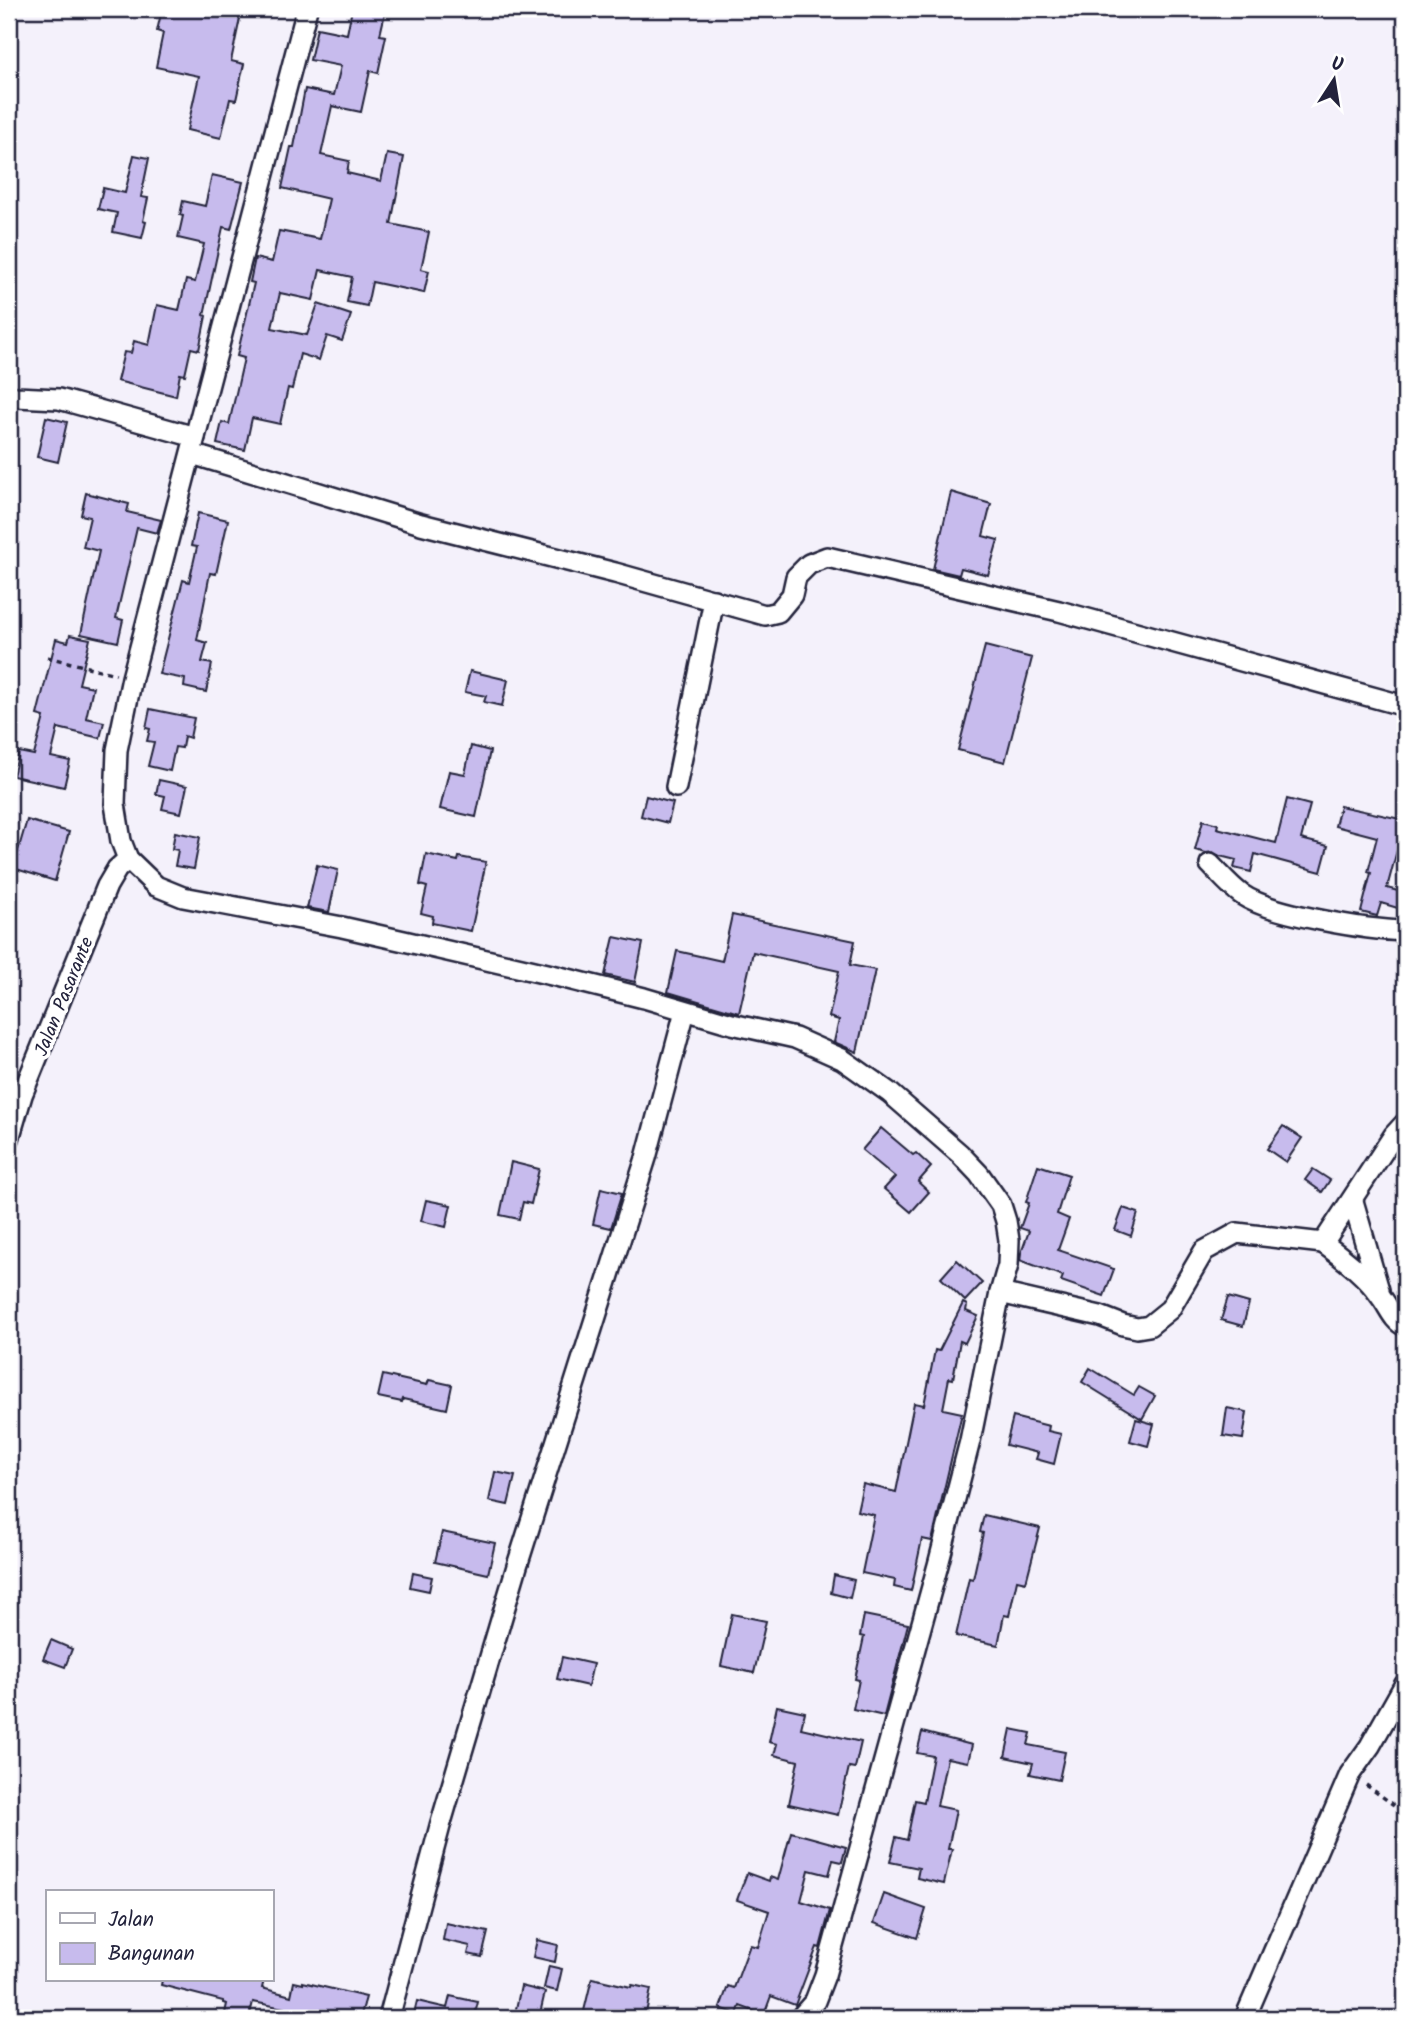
<svg xmlns="http://www.w3.org/2000/svg" width="1414" height="2027" font-family="Kalam,sans-serif">
	<style>
		.building { fill: #c7bbed; stroke: #22223b; stroke-width: 2 }
		.lines { fill: none; stroke-linecap: round; stroke-linejoin: round }
		.street-casing { stroke: #22223b; stroke-width: 24 }
		.path { stroke: #22223b; stroke-width: 3.5; stroke-dasharray: 5 5; stroke-linecap: butt }
		.street { stroke: #fff; stroke-width: 19 }
		.labels { text-anchor: middle; stroke-width: 7; stroke-linejoin: round; paint-order: stroke }
		.street-label { font-size: 19px; fill: #22223b; stroke: #fff }
	</style>
	<rect width="100%" height="100%" fill="#f4f1fb"/>
	<filter id="ink" filterUnits="userSpaceOnUse"><feTurbulence type="fractalNoise" baseFrequency=".0143" numOctaves="2"/><feDisplacementMap in="SourceGraphic" scale="14" xChannelSelector="R" yChannelSelector="G"/><feConvolveMatrix kernelMatrix="1 2 1 2 8 2 1 2 1" color-interpolation-filters="sRGB"/></filter>
	<g filter="url(#ink)">
		<g class="building">
			<polygon points="162,9 183,12 184,9 242,9 231,61 244,64 236,100 230,99 221,138 187,130 199,76 156,67 163,33 157,31"/>
			<polygon points="352,9 386,9 380,35 386,36 378,73 370,71 361,112 332,106 321,155 349,161 347,173 381,181 387,154 404,157 391,224 429,232 421,269 429,271 424,293 372,282 367,306 347,302 352,277 320,270 313,300 280,293 272,328 307,335 318,304 351,315 342,341 327,336 319,360 300,354 292,389 288,388 280,424 252,418 245,450 217,444 222,422 229,424 244,358 237,356 254,283 250,282 255,258 272,262 279,231 320,239 329,199 282,188 291,147 294,147 305,89 334,95 341,66 310,60 317,28 347,34"/>
			<polygon points="134,155 149,158 141,197 148,198 143,221 146,222 142,238 113,232 117,213 98,209 103,188 125,193"/>
			<polygon points="212,175 243,182 231,229 223,227 204,315 206,316 199,350 191,348 185,375 180,374 176,396 117,381 124,352 131,353 134,341 149,345 157,305 179,310 186,280 195,282 204,244 178,238 183,216 180,215 183,201 205,206"/>
			<polygon points="46,417 67,422 58,462 37,457"/>
			<polygon points="951,492 991,504 983,536 998,540 988,575 961,568 959,575 933,569"/>
			<polygon points="86,493 129,504 127,512 161,520 157,533 137,528 116,618 123,620 118,642 81,634 99,551 83,547 90,517 81,515"/>
			<polygon points="198,513 228,520 216,574 210,573 197,640 207,643 202,662 212,664 206,692 184,687 185,679 159,674 183,580 189,582 197,547 191,546"/>
			<polygon points="70,635 90,639 79,684 93,687 86,718 104,722 100,738 58,728 51,757 70,761 64,787 13,776 19,752 34,755 44,717 37,715 56,639 68,642"/>
			<polygon points="985,646 1032,658 1005,762 958,750"/>
			<polygon points="470,671 508,680 502,706 484,702 486,696 465,692"/>
			<polygon points="150,709 194,718 190,738 184,736 182,748 175,747 170,771 148,766 154,742 147,741 150,729 146,728"/>
			<polygon points="471,746 490,751 476,817 440,809 449,771 465,774"/>
			<polygon points="159,780 187,786 181,813 162,809 165,796 156,794"/>
			<polygon points="646,796 673,803 668,823 641,816"/>
			<polygon points="1287,799 1310,805 1301,839 1328,846 1321,872 1255,854 1251,872 1234,868 1236,860 1220,856 1213,852 1206,853 1195,850 1203,820 1218,824 1217,828 1276,843"/>
			<polygon points="1340,806 1405,820 1405,840 1400,839 1387,888 1405,893 1401,909 1381,903 1377,916 1361,912 1371,873 1368,872 1377,837 1335,826"/>
			<polygon points="27,820 69,832 55,881 13,868"/>
			<polygon points="175,832 200,837 194,869 175,866 178,850 172,849"/>
			<polygon points="426,854 458,861 459,857 486,862 471,931 432,923 433,916 421,913 427,887 420,885"/>
			<polygon points="317,865 338,870 329,912 307,908"/>
			<polygon points="732,915 855,941 850,965 875,970 857,1052 834,1042 839,1020 829,1017 839,971 753,952 739,1013 668,992 677,951 722,961"/>
			<polygon points="614,937 643,943 635,982 605,975"/>
			<polygon points="1283,1126 1302,1138 1286,1162 1267,1149"/>
			<polygon points="881,1128 913,1155 916,1153 931,1167 918,1182 929,1192 911,1212 884,1189 895,1177 862,1150"/>
			<polygon points="511,1162 539,1169 531,1204 523,1202 519,1219 500,1215"/>
			<polygon points="1038,1165 1069,1175 1057,1214 1069,1219 1058,1250 1114,1269 1104,1296 1061,1281 1063,1276 1020,1260 1021,1253 1029,1231 1020,1228 1029,1203 1026,1202"/>
			<polygon points="1313,1169 1330,1180 1322,1192 1305,1180"/>
			<polygon points="601,1188 622,1193 611,1228 593,1224"/>
			<polygon points="426,1200 451,1205 446,1227 421,1221"/>
			<polygon points="1123,1208 1138,1213 1131,1236 1115,1230"/>
			<polygon points="957,1260 982,1283 965,1301 941,1278"/>
			<polygon points="1228,1297 1249,1303 1243,1326 1221,1320"/>
			<polygon points="963,1303 967,1305 966,1311 978,1316 965,1343 960,1341 953,1379 949,1378 943,1409 962,1413 932,1541 922,1539 911,1591 894,1587 895,1580 862,1573 874,1515 857,1511 863,1484 896,1492 914,1403 924,1405 935,1350 939,1351"/>
			<polygon points="1090,1368 1134,1395 1139,1387 1155,1396 1142,1419 1082,1382"/>
			<polygon points="383,1375 427,1385 429,1380 452,1385 447,1409 403,1399 402,1402 378,1397"/>
			<polygon points="1227,1408 1247,1412 1243,1439 1223,1436"/>
			<polygon points="1013,1417 1049,1426 1048,1431 1061,1434 1054,1464 1036,1459 1038,1453 1006,1445"/>
			<polygon points="1136,1419 1154,1424 1148,1446 1130,1441"/>
			<polygon points="495,1472 515,1476 508,1505 489,1501"/>
			<polygon points="984,1515 1040,1528 1026,1582 1017,1580 1009,1616 1004,1615 998,1645 956,1636 969,1578 973,1579 983,1533 980,1532"/>
			<polygon points="442,1532 495,1543 488,1574 435,1562"/>
			<polygon points="413,1573 432,1577 429,1591 410,1587"/>
			<polygon points="834,1575 854,1580 850,1598 831,1593"/>
			<polygon points="732,1614 766,1621 754,1673 721,1666"/>
			<polygon points="864,1615 908,1624 884,1716 853,1709 859,1680 855,1679 864,1637 860,1636"/>
			<polygon points="51,1640 72,1649 65,1667 43,1659"/>
			<polygon points="562,1657 593,1664 588,1686 557,1679"/>
			<polygon points="777,1706 805,1712 801,1728 861,1742 855,1768 849,1767 838,1815 789,1804 798,1761 774,1755 777,1744 769,1742"/>
			<polygon points="1011,1729 1031,1733 1028,1745 1065,1752 1059,1780 1030,1774 1033,1763 1005,1757"/>
			<polygon points="922,1732 972,1745 968,1762 947,1758 937,1806 956,1810 948,1849 952,1849 944,1884 917,1878 919,1868 890,1862 896,1837 907,1840 915,1800 924,1802 933,1756 917,1753"/>
			<polygon points="791,1832 846,1847 842,1862 833,1860 829,1875 809,1870 801,1901 830,1910 820,1948 817,1947 795,2005 771,1996 764,2015 740,2006 737,2014 720,2008 728,1986 734,1988 750,1945 758,1947 769,1911 737,1900 747,1873 769,1881 770,1877 778,1880"/>
			<polygon points="884,1894 926,1909 917,1938 874,1923"/>
			<polygon points="446,1923 488,1932 482,1957 468,1954 470,1946 443,1940"/>
			<polygon points="537,1940 558,1945 555,1962 533,1957"/>
			<polygon points="549,1966 562,1969 557,1991 544,1988"/>
			<polygon points="592,1978 631,1987 632,1985 651,1989 645,2018 603,2011 602,2016 584,2011"/>
			<polygon points="162,1980 264,1980 262,1988 291,1996 294,1982 303,1984 303,1982 366,1997 360,2018 282,2018 284,2008 253,2002 249,2018 246,2018 225,2013 227,2004 223,2003 223,2001 161,1985"/>
			<polygon points="521,1986 545,1992 539,2018 514,2018"/>
			<polygon points="450,1996 478,2002 474,2018 413,2018 417,2001 447,2008"/>
		</g>
		<g class="lines">
			<defs>
				<g id="street">
					<polyline points="307,9 132,678 117,750 115,804 121,841 128,859 156,886 183,897 342,927 404,941 556,976 644,998 732,1024 795,1038 842,1059 890,1093 960,1154 979,1174 1001,1205 1006,1221 1009,1240 1008,1265 1000,1293 970,1441 938,1565 825,1975 815,2001 800,2018"/>
					<polyline points="9,396 16,397 59,399 195,437"/>
					<polyline points="192,454 421,524 615,573 765,615 778,612 792,595 796,577 809,564 827,557 1059,611 1405,706"/>
					<polyline points="676,787 714,600"/>
					<path d="M1210 864C1220 874 1230 886 1241 894 1270 915 1369 930 1405 931"/>
					<polyline points="9,1139 22,1095 107,886 117,869 128,859"/>
					<polyline points="1353,1201 1379,1290"/>
					<path d="M1323 1243C1344 1259 1366 1275 1381 1297 1389 1307 1393 1321 1405 1326"/>
					<polyline points="1000,1293 1100,1316 1123,1325 1137,1328 1149,1326 1170,1309 1204,1251 1237,1233 1323,1243 1394,1135 1405,1123"/>
					<polyline points="389,2018 440,1826 517,1566 646,1158 685,1011"/>
					<polyline points="1245,2018 1350,1774 1370,1746 1405,1684"/>
				</g>
			</defs>
			<use href="#street" class="street-casing"/>
			<g class="path">
				<polyline points="47,657 116,674"/>
				<polyline points="1366,1785 1405,1813"/>
			</g>
			<use href="#street" class="street"/>
		</g>
	</g>
	<g class="labels">
		<g class="street-label">
			<text transform="translate(63 996) rotate(-68)" y="7">Jalan Pasarante</text>
		</g>
	</g>
	<rect width="1414" height="2027" fill="none" stroke="#fff" stroke-width="35"/>
	<rect x="18" y="18" width="1379" height="1992" fill="none" stroke="#22223b" stroke-width="2.5" filter="url(#ink)"/>
	<rect x="46" y="1890" width="228" height="91" fill="#ffffff" stroke="#a7a7b1" stroke-width="2"/>
	<rect x="60" y="1913" width="35" height="10" fill="#ffffff" stroke="#a7a7b1" stroke-width="2"/>
	<text x="108" y="1926" font-size="21" fill="#22223b">Jalan</text>
	<rect x="60" y="1943" width="35" height="21" fill="#c7bbed" stroke="#a7a7b1" stroke-width="2"/>
	<text x="108" y="1960" font-size="21" fill="#22223b">Bangunan</text>
	<g transform="translate(1334 80) rotate(12)" stroke="#ffffff" stroke-width="5" paint-order="stroke">
	<path d="M0-5L12 26L0 18L-12 26Z" fill="#22223b"/>
	<text y="-10" font-size="19" font-weight="bold" text-anchor="middle" fill="#22223b">U</text>
	</g>
</svg>
